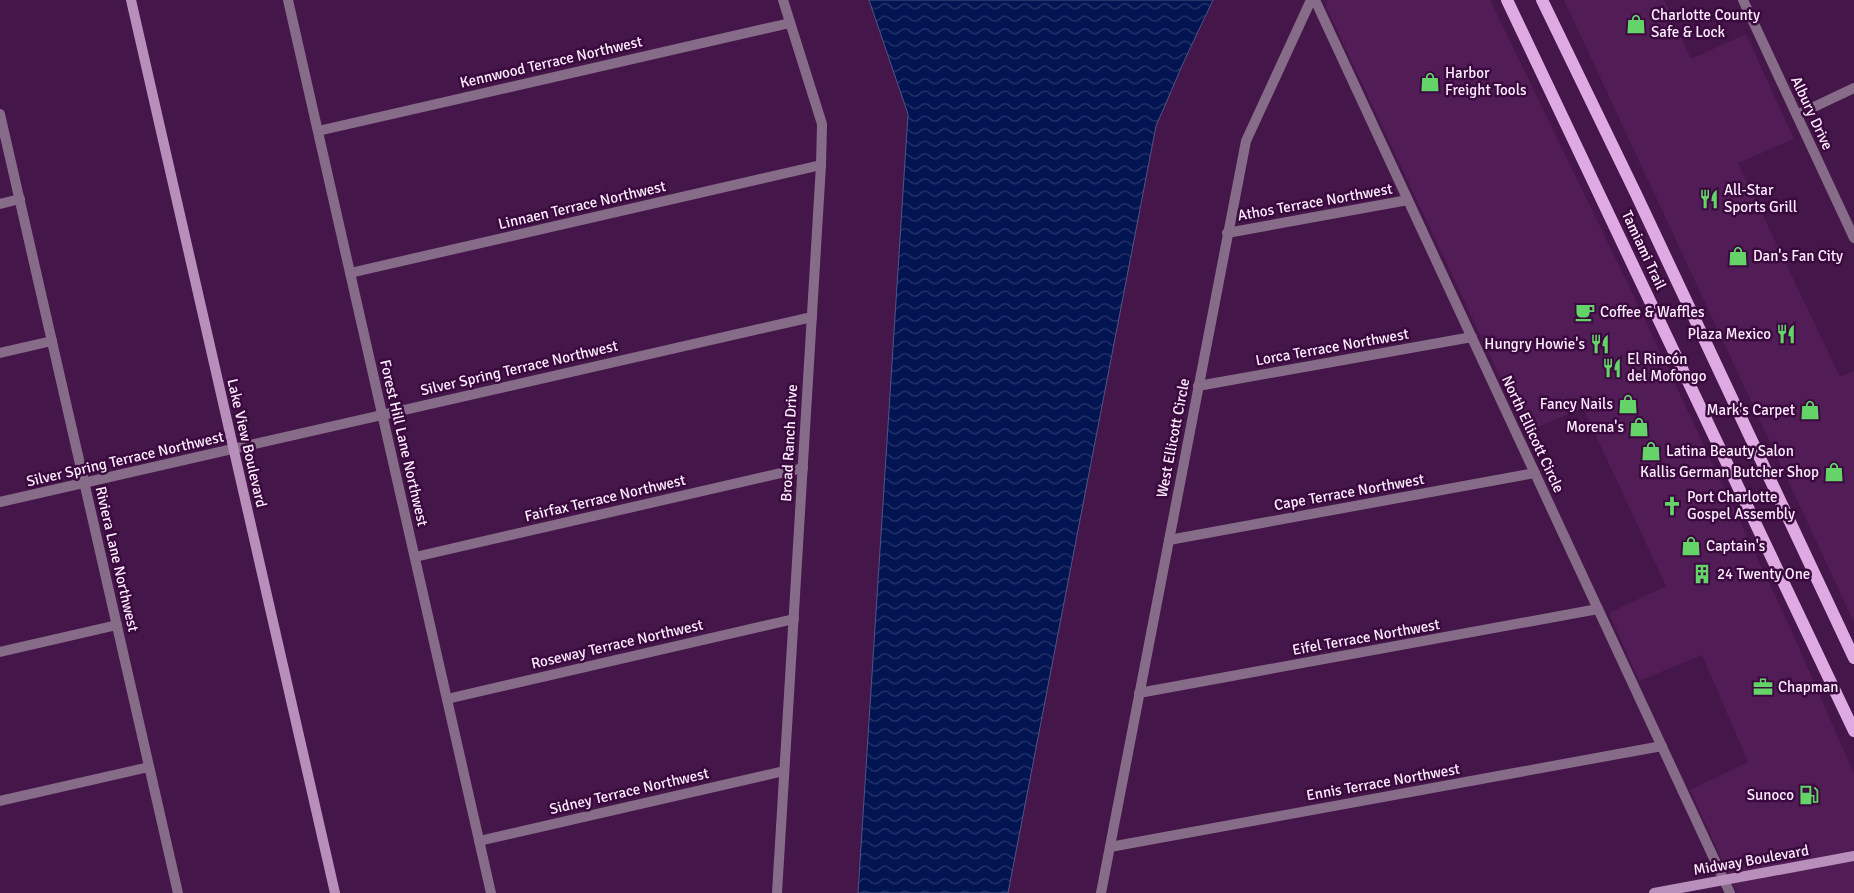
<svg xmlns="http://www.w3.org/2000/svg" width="1854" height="893" font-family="Signika,sans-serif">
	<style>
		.built { fill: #521d56 }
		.water { fill: url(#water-waves); stroke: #4d5586 }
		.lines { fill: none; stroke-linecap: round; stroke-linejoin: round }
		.street { stroke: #866c88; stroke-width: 10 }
		.secondary { stroke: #b88fbb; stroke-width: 10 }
		.primary { stroke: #dfaae3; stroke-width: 12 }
		.labels { text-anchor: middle; stroke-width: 5; stroke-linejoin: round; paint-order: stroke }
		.poi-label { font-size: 15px; fill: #fdecff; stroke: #3a0a3e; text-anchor: start }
		.street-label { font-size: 15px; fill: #fdecff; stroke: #3a0a3e }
	</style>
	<defs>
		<pattern id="water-waves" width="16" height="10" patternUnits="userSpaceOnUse" patternTransform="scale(1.25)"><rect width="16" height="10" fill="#021452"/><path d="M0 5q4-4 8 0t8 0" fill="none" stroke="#28366c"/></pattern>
	</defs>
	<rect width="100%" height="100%" fill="#451649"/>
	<g class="built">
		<polygon points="1327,0 1490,0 1627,282 1793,634 1854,774 1854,893 1737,893 1690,790 1748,762 1702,655 1639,681 1609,613 1666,586 1583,408 1526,432 1327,9"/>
		<polygon points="1564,0 1664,0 1691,59 1746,34 1794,139 1738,163 1840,377 1854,371 1854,622"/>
	</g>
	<polygon class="water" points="869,0 1213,0 1185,59 1156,126 1008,893 858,893 908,114"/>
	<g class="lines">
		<g class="street">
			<polyline points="288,0 491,893"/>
			<polyline points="1315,0 1730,893"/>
			<polyline points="1743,0 1854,238"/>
			<polyline points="0,114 178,893"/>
			<polyline points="1797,115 1854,88"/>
			<polyline points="318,131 790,23"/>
			<polyline points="0,204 20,199"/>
			<polyline points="1227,233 1408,200"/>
			<polyline points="350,273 821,165"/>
			<polyline points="0,353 52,341"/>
			<polyline points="1198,386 1472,337"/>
			<polyline points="0,502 812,317"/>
			<polyline points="1169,540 1535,473"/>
			<polyline points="415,557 803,468"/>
			<polyline points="0,652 117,625"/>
			<polyline points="1139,693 1598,609"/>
			<polyline points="447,699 794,619"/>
			<polyline points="0,801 149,767"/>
			<polyline points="479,841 784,771"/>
			<polyline points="1110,847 1662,746"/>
			<polyline points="777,893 821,165 822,124 783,0"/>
			<polyline points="1101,893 1246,141 1311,0"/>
		</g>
		<g class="secondary">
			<polyline points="131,0 335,893"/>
			<polyline points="1654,893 1854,856"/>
		</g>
		<g class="primary">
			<polyline points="1507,0 1854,731"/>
			<polyline points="1542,0 1636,194 1854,658"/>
		</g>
	</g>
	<defs>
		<symbol id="shop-bare" viewBox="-9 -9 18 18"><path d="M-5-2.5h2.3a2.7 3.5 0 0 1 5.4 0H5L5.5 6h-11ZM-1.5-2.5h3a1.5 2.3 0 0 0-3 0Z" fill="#64d468" stroke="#3a0a3e" stroke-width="2.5" paint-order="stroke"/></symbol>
		<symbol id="restaurant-bare" viewBox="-9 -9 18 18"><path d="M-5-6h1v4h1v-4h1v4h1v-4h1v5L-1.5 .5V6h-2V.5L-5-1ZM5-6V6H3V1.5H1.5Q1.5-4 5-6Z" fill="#64d468" stroke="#3a0a3e" stroke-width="2.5" paint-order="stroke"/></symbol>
		<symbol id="cafe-bare" viewBox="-9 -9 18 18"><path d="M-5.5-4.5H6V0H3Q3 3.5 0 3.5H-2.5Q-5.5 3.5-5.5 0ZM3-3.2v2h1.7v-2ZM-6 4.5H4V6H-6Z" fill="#64d468" stroke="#3a0a3e" stroke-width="2.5" paint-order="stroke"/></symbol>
		<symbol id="church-bare" viewBox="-9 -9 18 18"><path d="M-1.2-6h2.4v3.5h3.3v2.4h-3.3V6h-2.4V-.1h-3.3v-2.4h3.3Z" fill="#64d468" stroke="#3a0a3e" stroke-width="2.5" paint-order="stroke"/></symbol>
		<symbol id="building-bare" viewBox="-9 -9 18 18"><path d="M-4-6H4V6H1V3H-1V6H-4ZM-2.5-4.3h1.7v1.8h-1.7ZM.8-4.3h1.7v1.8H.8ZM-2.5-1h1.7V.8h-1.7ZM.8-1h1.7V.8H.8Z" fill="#64d468" stroke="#3a0a3e" stroke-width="2.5" paint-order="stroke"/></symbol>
		<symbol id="office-bare" viewBox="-9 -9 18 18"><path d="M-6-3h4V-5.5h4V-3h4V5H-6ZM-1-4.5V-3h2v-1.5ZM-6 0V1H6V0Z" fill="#64d468" stroke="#3a0a3e" stroke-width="2.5" paint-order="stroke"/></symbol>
		<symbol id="fuel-bare" viewBox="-9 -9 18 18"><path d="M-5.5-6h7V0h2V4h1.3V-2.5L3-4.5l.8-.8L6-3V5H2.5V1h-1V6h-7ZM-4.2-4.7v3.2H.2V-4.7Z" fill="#64d468" stroke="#3a0a3e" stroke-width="2.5" paint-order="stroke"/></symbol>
	</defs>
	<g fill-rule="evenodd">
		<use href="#shop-bare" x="1622" y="10" width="28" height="28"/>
		<use href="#shop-bare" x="1416" y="68" width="28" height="28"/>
		<use href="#restaurant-bare" x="1695" y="185" width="28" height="28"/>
		<use href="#shop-bare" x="1724" y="242" width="28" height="28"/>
		<use href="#cafe-bare" x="1571" y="298" width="28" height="28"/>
		<use href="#restaurant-bare" x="1772" y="320" width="28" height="28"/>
		<use href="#restaurant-bare" x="1586" y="330" width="28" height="28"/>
		<use href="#restaurant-bare" x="1598" y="354" width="28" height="28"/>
		<use href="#shop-bare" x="1614" y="390" width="28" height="28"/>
		<use href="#shop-bare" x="1796" y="396" width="28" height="28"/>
		<use href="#shop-bare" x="1625" y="413" width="28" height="28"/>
		<use href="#shop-bare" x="1637" y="437" width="28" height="28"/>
		<use href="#shop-bare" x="1820" y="458" width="28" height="28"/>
		<use href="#church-bare" x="1658" y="492" width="28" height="28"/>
		<use href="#shop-bare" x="1677" y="532" width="28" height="28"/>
		<use href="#building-bare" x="1688" y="560" width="28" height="28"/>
		<use href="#office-bare" x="1749" y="673" width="28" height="28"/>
		<use href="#fuel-bare" x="1795" y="781" width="28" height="28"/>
	</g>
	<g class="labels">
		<g class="poi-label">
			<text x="1651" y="20">Charlotte County<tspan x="1651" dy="17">Safe &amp; Lock</tspan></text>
			<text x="1445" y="78">Harbor<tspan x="1445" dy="17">Freight Tools</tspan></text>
			<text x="1724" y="195">All-Star<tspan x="1724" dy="17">Sports Grill</tspan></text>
			<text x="1753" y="261">Dan's Fan City</text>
			<text x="1600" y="317">Coffee &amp; Waffles</text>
			<text x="1771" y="339" text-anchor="end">Plaza Mexico</text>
			<text x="1585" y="349" text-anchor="end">Hungry Howie's</text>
			<text x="1627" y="364">El Rincón<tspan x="1627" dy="17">del Mofongo</tspan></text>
			<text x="1613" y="409" text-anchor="end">Fancy Nails</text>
			<text x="1795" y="415" text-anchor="end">Mark's Carpet</text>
			<text x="1624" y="432" text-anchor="end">Morena's</text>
			<text x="1666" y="456">Latina Beauty Salon</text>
			<text x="1819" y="477" text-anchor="end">Kallis German Butcher Shop</text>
			<text x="1687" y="502">Port Charlotte<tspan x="1687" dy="17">Gospel Assembly</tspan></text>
			<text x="1706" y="551">Captain's</text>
			<text x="1717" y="579">24 Twenty One</text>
			<text x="1778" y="692">Chapman</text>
			<text x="1794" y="800" text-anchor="end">Sunoco</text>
		</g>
		<g class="street-label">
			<text transform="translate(551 62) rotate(-13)" y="5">Kennwood Terrace Northwest</text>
			<text transform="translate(1812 113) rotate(65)" y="5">Albury Drive</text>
			<text transform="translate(1315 202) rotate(-10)" y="5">Athos Terrace Northwest</text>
			<text transform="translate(582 205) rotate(-13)" y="5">Linnaen Terrace Northwest</text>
			<text transform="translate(1644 250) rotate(65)" y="5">Tamiami Trail</text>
			<text transform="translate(1332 347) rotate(-10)" y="5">Lorca Terrace Northwest</text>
			<text transform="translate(519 368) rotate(-13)" y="5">Silver Spring Terrace Northwest</text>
			<text transform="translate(1533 434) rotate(65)" y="5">North Ellicott Circle</text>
			<text transform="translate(1173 438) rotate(-79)" y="5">West Ellicott Circle</text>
			<text transform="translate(247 443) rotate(77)" y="5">Lake View Boulevard</text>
			<text transform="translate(404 443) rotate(77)" y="5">Forest Hill Lane Northwest</text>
			<text transform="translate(789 443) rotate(-87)" y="5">Broad Ranch Drive</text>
			<text transform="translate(125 459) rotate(-13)" y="5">Silver Spring Terrace Northwest</text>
			<text transform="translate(1349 492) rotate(-10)" y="5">Cape Terrace Northwest</text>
			<text transform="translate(605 498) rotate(-13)" y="5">Fairfax Terrace Northwest</text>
			<text transform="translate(117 559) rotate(77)" y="5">Riviera Lane Northwest</text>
			<text transform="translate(1366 637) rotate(-10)" y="5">Eifel Terrace Northwest</text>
			<text transform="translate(617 644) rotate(-13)" y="5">Roseway Terrace Northwest</text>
			<text transform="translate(1383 782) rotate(-10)" y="5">Ennis Terrace Northwest</text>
			<text transform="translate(629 791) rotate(-13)" y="5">Sidney Terrace Northwest</text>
			<text transform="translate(1751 860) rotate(-10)" y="5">Midway Boulevard</text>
		</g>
	</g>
</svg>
